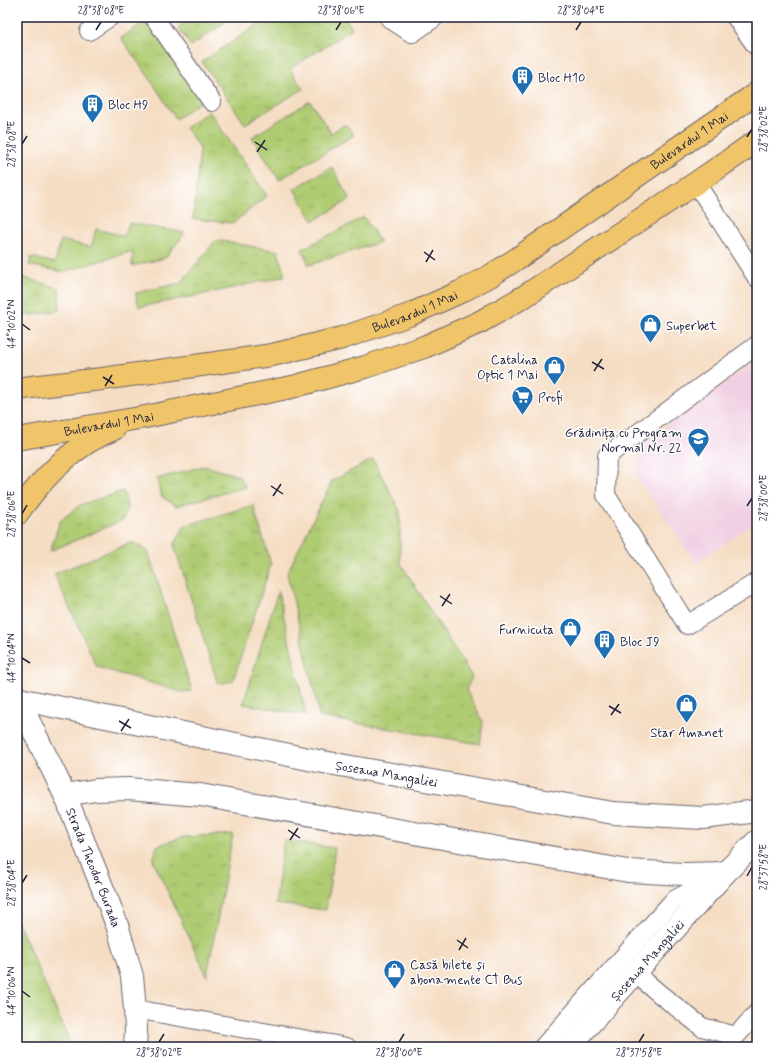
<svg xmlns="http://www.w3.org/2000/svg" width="774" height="1064" font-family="Mynerve,sans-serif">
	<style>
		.built { fill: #f1d0e3 }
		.grass { fill: url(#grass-tufts); stroke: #697757 }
		.garden { fill: #b0cc73; stroke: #697757 }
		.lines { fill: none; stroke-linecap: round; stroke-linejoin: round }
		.service-casing { stroke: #6c636b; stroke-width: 20 }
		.minor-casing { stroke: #6c636b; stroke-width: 24 }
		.tertiary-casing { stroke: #6c636b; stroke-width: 24 }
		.primary-casing { stroke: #6c636b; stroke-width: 24 }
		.service { stroke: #fff; stroke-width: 18 }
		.minor { stroke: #fff; stroke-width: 22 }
		.tertiary { stroke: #fff; stroke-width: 22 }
		.primary { stroke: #f0c469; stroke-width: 22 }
		.ticks { fill: none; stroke: #22223b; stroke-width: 1.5 }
		.labels { text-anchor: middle; stroke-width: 3; stroke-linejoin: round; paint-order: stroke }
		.poi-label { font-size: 13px; fill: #22223b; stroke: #fff; text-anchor: start }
		.street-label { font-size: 13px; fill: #22223b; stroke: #fff }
		.neatline { fill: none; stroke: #22223b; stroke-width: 1.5 }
		.ticks-label { font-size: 10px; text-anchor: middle; fill: #22223b }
	</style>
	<defs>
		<pattern id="grass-tufts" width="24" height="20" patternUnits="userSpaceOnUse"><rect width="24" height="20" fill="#b0cc73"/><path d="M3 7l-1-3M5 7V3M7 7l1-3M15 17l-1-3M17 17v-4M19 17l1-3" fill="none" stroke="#97af64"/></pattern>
	</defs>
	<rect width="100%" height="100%" fill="#fff"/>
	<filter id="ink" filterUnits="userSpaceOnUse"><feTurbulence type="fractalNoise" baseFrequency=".025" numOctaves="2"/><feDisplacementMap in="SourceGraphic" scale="8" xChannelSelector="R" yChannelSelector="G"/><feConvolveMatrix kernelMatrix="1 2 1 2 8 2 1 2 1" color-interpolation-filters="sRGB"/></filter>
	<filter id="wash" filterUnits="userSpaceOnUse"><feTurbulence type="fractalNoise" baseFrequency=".012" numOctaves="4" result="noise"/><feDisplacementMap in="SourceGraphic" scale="16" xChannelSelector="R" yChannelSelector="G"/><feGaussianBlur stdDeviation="0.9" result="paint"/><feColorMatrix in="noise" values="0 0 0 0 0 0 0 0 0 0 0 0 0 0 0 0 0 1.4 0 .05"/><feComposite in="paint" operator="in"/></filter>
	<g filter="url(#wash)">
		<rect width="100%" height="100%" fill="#f5ddc3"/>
		<polygon class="built" points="757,360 757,521 696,563 635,474 643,443"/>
		<g class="grass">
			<polygon points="192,17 232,17 191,46 178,28"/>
			<polygon points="269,17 344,17 352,28 338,38 290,69 303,89 245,124 202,62"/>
			<polygon points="147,20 201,101 176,119 150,79 121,38"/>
			<polygon points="310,101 331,133 346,124 354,135 279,180 252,137"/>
			<polygon points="209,111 267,196 233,223 193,219 200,148 185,128"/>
			<polygon points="332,167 350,200 313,221 294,189"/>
			<polygon points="364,217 380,242 309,265 302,249"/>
			<polygon points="216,240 278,251 285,276 215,292 139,307 135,293 181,283"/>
			<polygon points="17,276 59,288 60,310 33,315 17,315"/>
			<polygon points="373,459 400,511 400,562 472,677 466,690 483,722 480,744 320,717 287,573 332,481"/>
			<polygon points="204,466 239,476 246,487 176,506 162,497 156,479"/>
			<polygon points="123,491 128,508 123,520 50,551 60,521 80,505"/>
			<polygon points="253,505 271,564 233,681 218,684 174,545 184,526"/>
			<polygon points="132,542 148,551 192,691 181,692 97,667 54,574"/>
			<polygon points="278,591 306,715 243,704"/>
			<polygon points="233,834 207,976 153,860 157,846 183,837"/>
			<polygon points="284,840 335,848 326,910 275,904"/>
			<polygon points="17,920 72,1047 17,1047"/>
		</g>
		<polygon class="garden" points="129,223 185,233 165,258 132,266 133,251 63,272 29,265 31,257 55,263 61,240 91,247 96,229 124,236"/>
	</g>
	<g filter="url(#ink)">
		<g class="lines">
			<defs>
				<g id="service">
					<polyline points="154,17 212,102"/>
					<polyline points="89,31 110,17"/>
					<polyline points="696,183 757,278"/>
					<polyline points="757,345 607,456 606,495 687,625 757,582"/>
					<polyline points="635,973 661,995 702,1027 736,1036 757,1013"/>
					<polyline points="135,1009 347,1047"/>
					<polyline points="543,1047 674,900 717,877"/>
				</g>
				<g id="minor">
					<polyline points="391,17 412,31 432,17"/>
					<polyline points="738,17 757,44"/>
				</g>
				<g id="tertiary">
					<path id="s1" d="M17 697 65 795 109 904 118 928 132 976 135 1009 136 1031 135 1047"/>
					<path id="s2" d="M19 699 323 762 613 813 703 818 757 811"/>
					<polyline points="65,795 96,790 128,789 200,795 628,871 684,874 725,873"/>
					<path id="s3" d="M569 1047 725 873 757 841"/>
				</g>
				<g id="primary">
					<path id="s4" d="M17 389 39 386 102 379 272 355 342 338 409 315 460 292 490 276 518 258 757 93"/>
					<path id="s5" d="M17 439 145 417 292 387 365 367 424 347 480 322 525 296 696 183 757 141"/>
					<path d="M17 514C42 478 73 445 114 429"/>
				</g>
			</defs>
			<use href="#service" class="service-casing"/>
			<use href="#minor" class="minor-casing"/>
			<use href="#tertiary" class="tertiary-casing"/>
			<use href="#primary" class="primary-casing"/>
			<use href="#service" class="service"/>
			<use href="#minor" class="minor"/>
			<use href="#tertiary" class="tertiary"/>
			<use href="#primary" class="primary"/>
		</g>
	</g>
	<path class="ticks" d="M96 30 101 22M336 30 341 22M576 30 581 22M747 137 752 129M255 142 267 150M22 144 27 136M257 152 265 140M424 252 435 260M426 262 433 250M22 324 30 330M592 362 604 369M594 371 602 359M103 377 114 384M105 386 112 375M271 486 283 494M273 496 281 484M747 506 752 498M22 514 27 505M440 596 452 604M442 606 450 594M22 658 30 663M609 706 621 713M611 715 619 704M119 721 131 728M121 731 129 719M288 830 300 838M290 840 298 828M747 876 752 867M22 883 27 875M457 940 468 948M459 950 466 938M22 991 30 997M159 1042 164 1034M399 1042 404 1034M639 1042 644 1034"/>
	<defs>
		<symbol id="building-pin" viewBox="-11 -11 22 30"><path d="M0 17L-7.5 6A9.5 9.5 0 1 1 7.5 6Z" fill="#1f6fb2" stroke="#fff"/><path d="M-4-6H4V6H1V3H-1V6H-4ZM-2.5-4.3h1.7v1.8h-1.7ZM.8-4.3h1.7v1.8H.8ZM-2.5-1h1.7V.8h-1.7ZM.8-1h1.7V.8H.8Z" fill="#fff"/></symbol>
		<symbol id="shop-pin" viewBox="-11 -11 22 30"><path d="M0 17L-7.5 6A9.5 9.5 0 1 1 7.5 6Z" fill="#1f6fb2" stroke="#fff"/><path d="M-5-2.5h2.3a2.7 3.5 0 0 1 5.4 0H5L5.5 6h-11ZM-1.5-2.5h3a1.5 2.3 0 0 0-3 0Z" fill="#fff"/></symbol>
		<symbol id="supermarket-pin" viewBox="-11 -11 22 30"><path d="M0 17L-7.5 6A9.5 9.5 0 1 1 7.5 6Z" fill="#1f6fb2" stroke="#fff"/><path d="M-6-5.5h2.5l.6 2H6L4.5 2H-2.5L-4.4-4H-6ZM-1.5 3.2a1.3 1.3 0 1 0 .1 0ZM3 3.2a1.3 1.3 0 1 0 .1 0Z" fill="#fff"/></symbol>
		<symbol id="school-pin" viewBox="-11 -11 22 30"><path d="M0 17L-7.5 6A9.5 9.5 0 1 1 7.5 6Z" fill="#1f6fb2" stroke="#fff"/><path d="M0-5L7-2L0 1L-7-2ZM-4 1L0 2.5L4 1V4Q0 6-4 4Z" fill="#fff"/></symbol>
	</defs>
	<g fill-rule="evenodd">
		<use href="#building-pin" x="510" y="64" width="25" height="34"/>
		<use href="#building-pin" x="80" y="92" width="25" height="34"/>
		<use href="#shop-pin" x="638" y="312" width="25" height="34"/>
		<use href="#shop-pin" x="542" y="354" width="25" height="34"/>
		<use href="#supermarket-pin" x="510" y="384" width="25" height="34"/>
		<use href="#school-pin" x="686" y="426" width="25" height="34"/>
		<use href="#shop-pin" x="558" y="616" width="25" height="34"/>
		<use href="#building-pin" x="592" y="628" width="25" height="34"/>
		<use href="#shop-pin" x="674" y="692" width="25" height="34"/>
		<use href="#shop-pin" x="382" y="958" width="25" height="34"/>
	</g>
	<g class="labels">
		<g class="poi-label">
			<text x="538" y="82">Bloc H10</text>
			<text x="108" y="109">Bloc H9</text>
			<text x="666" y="330">Superbet</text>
			<text x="538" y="364" text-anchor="end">Catalina<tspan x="538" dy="15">Optic 1 Mai</tspan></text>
			<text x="538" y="402">Profi</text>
			<text x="682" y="437" text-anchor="end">Grădinița cu Program<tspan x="682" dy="15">Normal Nr. 22</tspan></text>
			<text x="554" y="634" text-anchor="end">Furnicuta</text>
			<text x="620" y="646">Bloc J9</text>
			<text x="687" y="737" text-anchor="middle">Star Amanet</text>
			<text x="410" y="969">Casă bilete și<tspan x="410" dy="15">abonamente CT Bus</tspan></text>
		</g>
		<g class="street-label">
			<text dy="5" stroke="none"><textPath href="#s4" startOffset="731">Bulevardul 1 Mai</textPath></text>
			<text dy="5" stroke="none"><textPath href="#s4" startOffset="407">Bulevardul 1 Mai</textPath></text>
			<text dy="5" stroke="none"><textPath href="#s5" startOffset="93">Bulevardul 1 Mai</textPath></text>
			<text dy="5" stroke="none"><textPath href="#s2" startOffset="375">Șoseaua Mangaliei</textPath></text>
			<text dy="5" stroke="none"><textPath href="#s1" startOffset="187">Strada Theodor Burada</textPath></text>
			<text dy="5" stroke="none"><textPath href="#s3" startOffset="117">Șoseaua Mangaliei</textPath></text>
		</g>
	</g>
	<rect width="774" height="1064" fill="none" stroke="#fff" stroke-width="44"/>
	<rect x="22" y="22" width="730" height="1020" class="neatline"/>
	<g class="ticks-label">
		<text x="101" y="14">28°38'08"E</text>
		<text x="341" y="14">28°38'06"E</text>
		<text x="581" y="14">28°38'04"E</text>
		<text transform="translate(763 129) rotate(-90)" y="4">28°38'02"E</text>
		<text transform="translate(11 144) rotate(-90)" y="4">28°38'08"E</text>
		<text transform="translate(11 324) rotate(-90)" y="4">44°10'02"N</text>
		<text transform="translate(763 498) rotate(-90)" y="4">28°38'00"E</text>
		<text transform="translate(11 514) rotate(-90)" y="4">28°38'06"E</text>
		<text transform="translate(11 658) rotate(-90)" y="4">44°10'04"N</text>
		<text transform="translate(763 867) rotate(-90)" y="4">28°37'58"E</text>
		<text transform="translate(11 883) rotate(-90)" y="4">28°38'04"E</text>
		<text transform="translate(11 991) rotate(-90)" y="4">44°10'06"N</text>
		<text x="159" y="1056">28°38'02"E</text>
		<text x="399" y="1056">28°38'00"E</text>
		<text x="639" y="1056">28°37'58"E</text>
	</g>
</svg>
